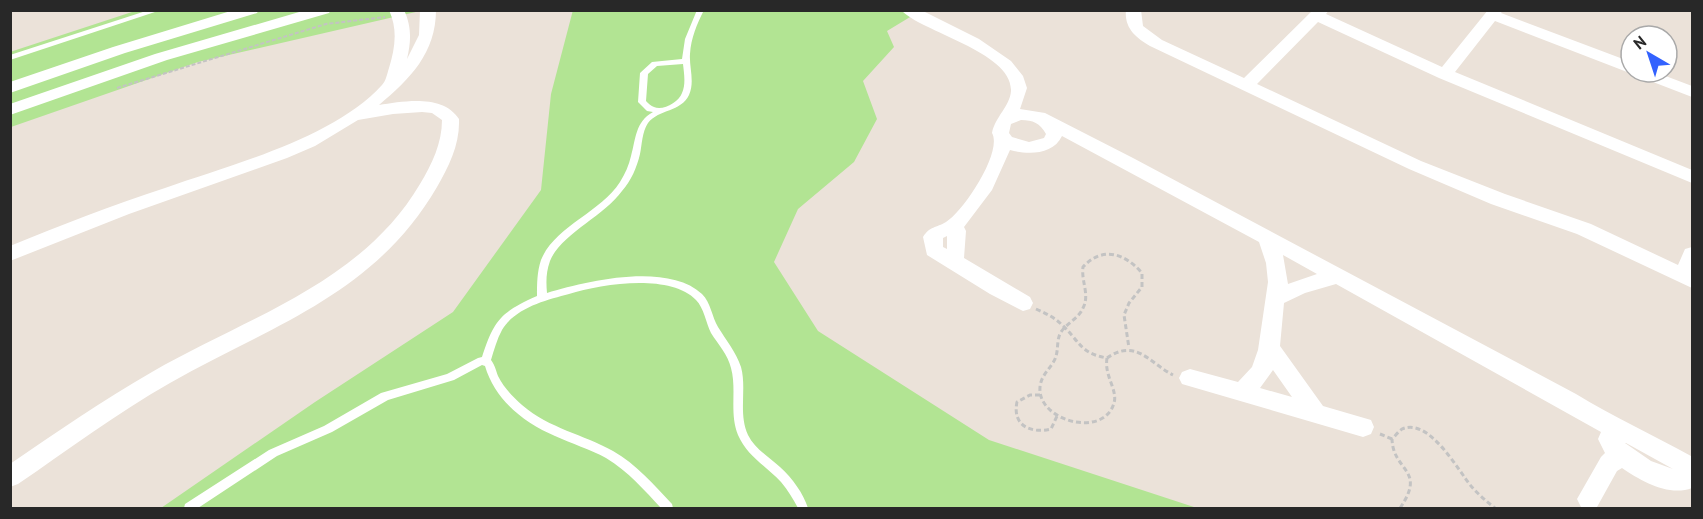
<svg xmlns="http://www.w3.org/2000/svg" width="1703" height="519" font-family="'PT Sans',sans-serif">
	<style>
		.green { fill: #b2e493 }
		.lines { fill: none; stroke-linecap: round; stroke-linejoin: round }
		.path-far1 { stroke: #c3c3c3; stroke-width: 2; stroke-dasharray: 4 2; stroke-linecap: butt }
		.path { stroke: #c3c3c3; stroke-width: 3; stroke-dasharray: 5 3; stroke-linecap: butt }
		.service { fill: #fff; fill-rule: evenodd }
		.minor { fill: #fff; fill-rule: evenodd }
	</style>
	<rect width="100%" height="100%" fill="#ebe2d9"/>
	<g class="green">
		<polygon points="573,10 920,11 887,31 894,47 863,81 877,119 854,162 798,209 774,262 818,331 989,440 1197,508 161,508 315,402 453,312 541,190 551,94"/>
		<polygon points="135,11 420,11 198,62 11,127 10,52"/>
	</g>
	<g class="lines">
		<polyline class="path-far1" points="117,88 326,24 385,17"/>
		<g class="path">
			<path d="M1036 309C1045 313 1054 317 1061 324 1080 341 1079 353 1107 358 1136 338 1148 362 1173 375"/>
			<path d="M1107 358C1104 376 1118 390 1114 403 1104 439 1037 421 1040 387 1041 375 1051 368 1055 359 1059 350 1056 340 1061 332 1067 323 1079 318 1083 308 1090 295 1081 281 1083 267 1102 246 1125 253 1142 273V287L1129 303 1124 315 1129 348"/>
			<path d="M1040 395H1030L1017 402C1012 425 1030 434 1051 429L1057 416"/>
			<polyline points="1380,434 1392,439"/>
			<path d="M1400 508C1427 469 1393 472 1392 439 1395 436 1399 431 1402 429 1429 417 1458 470 1471 486 1478 494 1486 501 1495 508"/>
		</g>
		<g class="service">
			<polygon points="149,10 161,10 10,60 10,55"/>
			<path d="M697 10H704C697 24 691 38 690 54 689 67 695 82 689 95 681 112 659 109 648 123 642 132 642 144 640 154 637 167 631 181 622 191 604 216 560 235 550 261 546 272 546 282 547 293 587 281 667 262 702 294 711 303 712 317 718 327 726 340 736 352 741 367 747 389 738 413 748 435 755 449 769 457 780 467 793 479 803 493 808 508H798C793 499 788 490 781 482 766 466 747 456 738 435 729 413 737 390 731 368 728 355 718 344 711 333 706 323 704 308 696 300 670 273 601 284 569 294 546 300 515 308 502 330 497 339 494 350 491 360 495 365 496 371 498 376 504 388 513 397 522 405 550 429 583 434 613 451 636 464 654 485 672 504L673 508H661C645 491 628 471 606 458 590 449 572 444 555 436 524 423 495 400 485 366L482 365 454 380 388 400 332 432 277 456 198 508H184L185 504 269 450 324 426 381 393 447 374 478 358 482 357C494 320 501 312 537 296 537 284 537 272 541 260 555 226 600 213 620 182 625 174 629 165 631 156 636 139 635 122 653 112L647 111 638 102 640 73 652 62 682 59 685 39ZM683 64C684 73 686 84 682 93 679 102 663 111 654 107 651 106 648 103 646 101L648 74 657 66Z"/>
		</g>
		<g class="minor">
			<polygon points="234,10 259,10 257,13 125,53 10,93 10,82 113,47"/>
			<polygon points="306,10 331,10 329,13 167,60 10,115 10,104 155,54"/>
			<path d="M389 10H404C412 27 411 42 407 59L419 35 420 10H436C436 53 410 79 379 105 404 101 443 94 459 119 460 144 449 166 437 187 375 294 271 326 170 383 117 413 68 450 18 484L10 487V464C57 432 103 400 152 372 247 317 361 284 420 184 432 164 442 143 442 120L432 113 422 112 393 114 358 120 315 146 287 158 129 214 10 261V246C61 225 113 205 165 188 231 165 334 138 382 85 386 81 387 74 389 68 395 48 398 30 389 10Z"/>
			<path d="M901 10H921L979 39 1011 61 1023 76 1027 88 1020 109 1045 113 1133 158 1576 394C1614 417 1653 435 1691 456L1692 488C1669 497 1641 481 1622 468L1617 471 1597 507H1581L1577 499 1601 457 1605 453 1598 439 1601 432 1336 284 1305 293 1284 303 1280 346 1323 406 1371 420 1374 427 1371 434 1363 437 1182 384 1179 378 1182 372 1190 369 1238 382 1252 367 1258 350 1268 282 1266 263 1259 242 1062 136C1053 155 1028 155 1010 150L992 190 964 227 966 231 964 258 1030 297 1033 303 1030 309 1023 311 990 294 927 255 923 237C930 226 936 228 946 222 963 212 1003 152 992 133 995 117 1010 106 1011 91 1013 52 921 32 901 10ZM1021 120C1033 120 1040 123 1046 134L1044 138 1029 142 1012 137 1009 133 1011 124ZM947 236V249L943 247V238ZM1283 255 1317 274 1288 284ZM1273 370 1292 397 1260 388ZM1625 443H1626L1673 469 1651 461Z"/>
			<path d="M1126 10H1141L1143 26 1162 40 1244 78 1313 10H1329L1326 14 1442 67 1488 10H1503L1501 13 1631 62V72H1655L1692 86V97L1495 21 1455 72 1692 170V183L1439 78 1318 22 1257 84 1421 161 1505 194 1591 224 1678 265 1685 249 1692 247V288L1577 234 1491 204 1409 169 1150 46C1136 38 1124 28 1126 10Z"/>
		</g>
	</g>
	<rect width="1703" height="519" fill="none" stroke="#282828" stroke-width="24"/>
	<g transform="translate(1649 54) rotate(321)"><circle r="28" fill="#ffffff" stroke="#a9a9a9" stroke-width="1.5"/>
	<path d="M0-4.5L10 22L0 15L-10 22Z" fill="#3362fe"/>
	<text y="-9" font-size="16" font-weight="bold" text-anchor="middle" fill="#282828">N</text>
	</g>
</svg>
